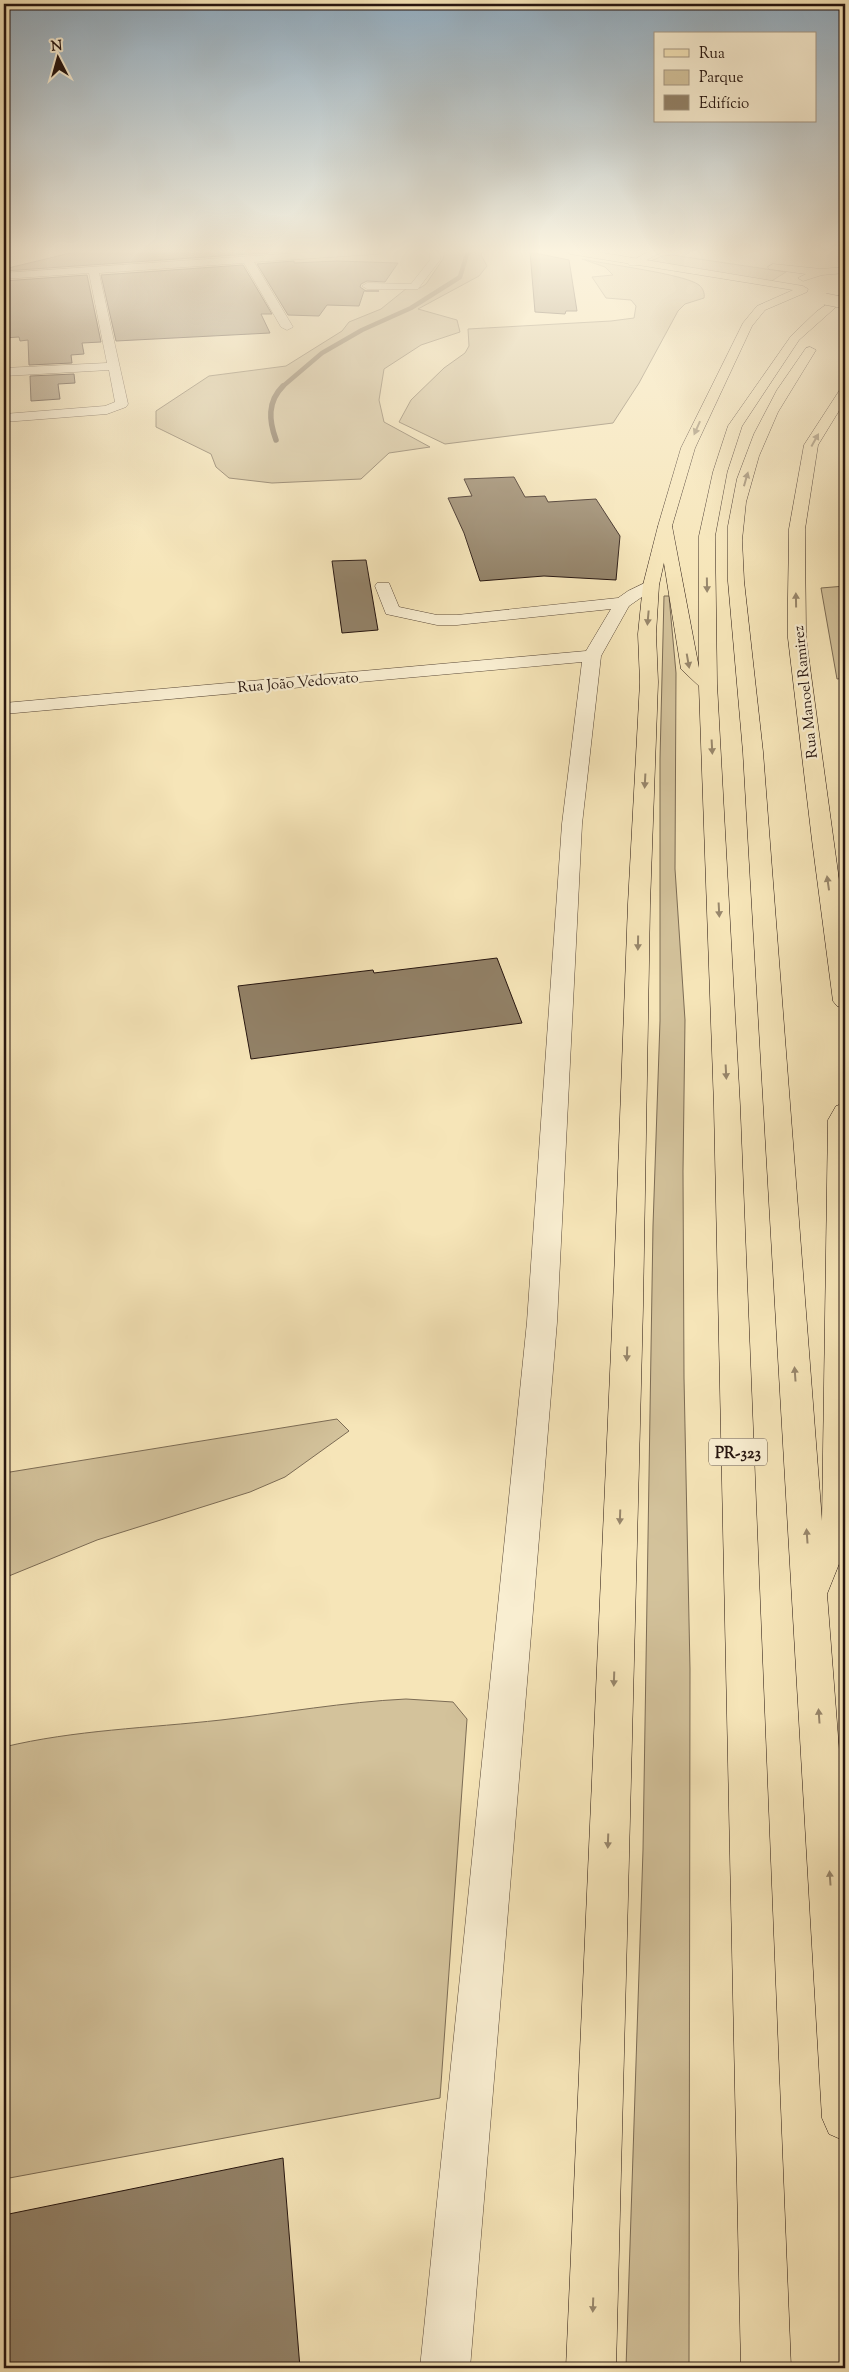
<svg xmlns="http://www.w3.org/2000/svg" width="849" height="2372" font-family="'Sorts Mill Goudy',serif">
	<style>
		.green { fill: #d3c29b; stroke: #7c6c55 }
		.lines { fill: none; stroke-linecap: round; stroke-linejoin: round }
		.stream-far1 { stroke: #786752; stroke-width: 4.5 }
		.stream { stroke: #786752; stroke-width: 5.5 }
		.building { fill: #928167; stroke: #26150f }
		.minor-casing { stroke: #5a4939; stroke-width: 1 }
		.primary-casing { stroke: #26150f; stroke-width: 1 }
		.trunk-casing { stroke: #26150f; stroke-width: 1 }
		.minor { fill: #f9eed1; fill-rule: evenodd }
		.primary { fill: #f6e5b8; fill-rule: evenodd }
		.trunk { fill: #f6e5b8; fill-rule: evenodd }
		.primary-bridge-casing { stroke: #26150f; stroke-width: 12; stroke-linecap: butt }
		.primary-bridge { stroke: #f6e5b8; stroke-width: 11 }
		.oneway { fill: #98876c }
		.labels { text-anchor: middle; stroke-width: 4.5; stroke-linejoin: round; paint-order: stroke }
		.far-street-label { font-size: 15px; fill: #26150f; stroke: #f9eed1 }
		.shield { fill: #f9eed1; stroke: #655649; stroke-width: 1 }
		.shield-label { font-size: 16px; font-weight: bold; fill: #26150f }
	</style>
	<rect width="100%" height="100%" fill="#f6e5b8"/>
	<filter id="stains"><feTurbulence type="fractalNoise" baseFrequency=".004" numOctaves="4"/><feColorMatrix values="0 0 0 0 .2 0 0 0 0 .09 0 0 0 0 .02 0 0 0 .5 -.17"/></filter>
	<radialGradient id="worn" r=".72"><stop offset=".6" stop-color="#630" stop-opacity="0"/><stop offset="1" stop-color="#630" stop-opacity=".3"/></radialGradient>
	<g class="green">
		<polygon points="445,251 483,251 481,255 487,266 479,276 418,309 457,320 460,332 421,345 384,369 379,400 384,422 430,447 389,453 361,479 272,483 229,478 216,467 211,454 156,427 156,411 209,376 286,366 342,331 349,322 381,309 407,288 420,288 426,284 443,259"/>
		<polygon points="672,255 786,272 770,282 651,261 662,256"/>
		<path d="M582 259C604 264 685 274 699 285 703 288 705 294 704 298L685 304 678 311 639 383 613 423 445 444 399 422 411 400 444 368 465 353 469 346 468 329 611 321 634 318 636 306 631 300 606 298 592 277 613 275 605 267Z"/>
		<polygon points="845,586 845,678 837,679 821,588"/>
		<polygon points="664,596 669,596 676,673 675,869 685,1020 683,1171 684,1378 690,1669 689,2368 626,2368 643,1850 653,1226 660,1021 660,759"/>
		<polygon points="337,1419 349,1431 285,1477 250,1492 97,1540 4,1578 4,1473"/>
		<path d="M406 1699 453 1702 467 1719 440 2098 4 2179V1747C74 1730 149 1728 221 1720 283 1713 344 1702 406 1699Z"/>
	</g>
	<g class="lines">
		<polyline class="stream-far1" points="282,387 322,353 362,330 411,308 460,277 467,254 470,251"/>
		<path class="stream" d="M276 440C269 421 267 402 283 386"/>
	</g>
	<g class="building">
		<polygon points="79,251 293,251 4,271 4,269"/>
		<polygon points="530,252 569,260 577,311 566,311 565,314 535,312"/>
		<polygon points="294,261 294,263 337,261 398,263 385,282 367,281 361,284 360,287 366,291 379,291 364,291 359,306 327,305 319,316 288,315 257,264"/>
		<polygon points="243,265 272,314 261,314 270,333 116,341 101,275"/>
		<polygon points="87,275 101,342 82,343 84,354 71,355 72,363 29,365 28,340 20,341 19,337 4,338 4,281"/>
		<polygon points="74,374 75,383 58,384 60,399 31,401 30,376"/>
		<polygon points="514,477 525,497 545,496 548,502 596,499 620,536 616,580 544,576 480,581 464,533 448,498 472,496 464,479"/>
		<polygon points="366,560 378,630 342,633 332,561"/>
		<polygon points="497,958 522,1023 251,1059 238,986 373,970 374,973"/>
		<polygon points="283,2158 300,2368 4,2368 4,2215"/>
	</g>
	<g class="lines">
		<defs>
			<g id="minor">
				<polygon points="327,251 383,251 378,254 254,262 293,327 287,330 281,327 244,263 99,273 128,404 126,407 107,414 4,422 4,414 105,406 115,402 109,370 4,376 4,368 107,363 89,273 4,279 4,273"/>
				<polygon points="430,251 440,251 440,260 418,289 367,289 362,286 367,283 411,284 430,260"/>
				<polygon points="650,251 664,251 637,265 629,265 628,263"/>
				<polygon points="651,580 657,582 659,585 629,606 601,656 582,824 557,1322 470,2368 420,2368 527,1322 562,824 582,662 4,714 4,703 586,651 611,609 457,625 437,625 386,614 375,586 377,583 389,583 399,607 437,615 457,615 618,598 628,591"/>
			</g>
			<g id="primary">
				<polygon points="565,251 591,251 803,286 808,289 807,292 765,310 752,326 695,448 672,526 659,585 656,634 658,682 650,904 643,1306 616,2368 566,2368 613,1306 628,904 640,682 638,634 643,585 658,526 681,448 743,323 757,306 793,290 570,254"/>
				<polygon points="773,264 821,269 845,267 845,273 822,275 803,281 798,278 806,274 769,269 768,267"/>
				<polygon points="845,387 845,401 818,445 805,529 806,638 845,924 845,1009 837,1006 833,1001 812,840 788,638 788,598 789,529 804,445 841,388"/>
			</g>
			<g id="trunk">
				<polygon points="845,291 845,299 799,340 742,426 727,472 715,536 717,684 740,1106 791,2368 741,2368 714,1106 699,686 681,669 658,526 665,522 672,526 699,668 699,536 713,472 728,426 791,336 816,312"/>
				<polygon points="810,347 816,350 778,412 759,456 746,502 742,540 744,581 763,752 822,1521 828,1120 836,1106 845,1103 845,1549 827,1594 845,1827 845,2141 829,2134 822,2118 743,752 728,581 728,526 737,479 754,434 777,390 806,348"/>
			</g>
		</defs>
		<use href="#minor" class="minor-casing"/>
		<use href="#primary" class="primary-casing"/>
		<use href="#trunk" class="trunk-casing"/>
		<use href="#minor" class="minor"/>
		<use href="#primary" class="primary"/>
		<use href="#trunk" class="trunk"/>
		<defs>
			<polyline id="primary-bridge" points="825,299 845,303"/>
		</defs>
		<use href="#primary-bridge" class="primary-bridge-casing"/>
		<use href="#primary-bridge" class="primary-bridge"/>
	</g>
	<defs><path id="oneway-solid" d="M-6-.8H1V-3.2L6.5 0L1 3.2V.8H-6Z" transform="scale(1.25)"/></defs>
	<g class="oneway">
		<use href="#oneway-solid" transform="translate(697 428) rotate(114)"/>
		<use href="#oneway-solid" transform="translate(815 440) rotate(-61)"/>
		<use href="#oneway-solid" transform="translate(746 479) rotate(-74)"/>
		<use href="#oneway-solid" transform="translate(707 585) rotate(89)"/>
		<use href="#oneway-solid" transform="translate(796 600) rotate(-91)"/>
		<use href="#oneway-solid" transform="translate(648 618) rotate(95)"/>
		<use href="#oneway-solid" transform="translate(688 661) rotate(80)"/>
		<use href="#oneway-solid" transform="translate(712 747) rotate(87)"/>
		<use href="#oneway-solid" transform="translate(645 781) rotate(93)"/>
		<use href="#oneway-solid" transform="translate(828 883) rotate(-98)"/>
		<use href="#oneway-solid" transform="translate(719 910) rotate(87)"/>
		<use href="#oneway-solid" transform="translate(638 943) rotate(91)"/>
		<use href="#oneway-solid" transform="translate(726 1072) rotate(87)"/>
		<use href="#oneway-solid" transform="translate(627 1354) rotate(92)"/>
		<use href="#oneway-solid" transform="translate(795 1374) rotate(-94)"/>
		<use href="#oneway-solid" transform="translate(620 1517) rotate(92)"/>
		<use href="#oneway-solid" transform="translate(807 1536) rotate(-94)"/>
		<use href="#oneway-solid" transform="translate(614 1679) rotate(92)"/>
		<use href="#oneway-solid" transform="translate(819 1716) rotate(-94)"/>
		<use href="#oneway-solid" transform="translate(608 1841) rotate(92)"/>
		<use href="#oneway-solid" transform="translate(830 1878) rotate(-94)"/>
		<use href="#oneway-solid" transform="translate(593 2305) rotate(92)"/>
	</g>
	<linearGradient id="sky" x2="0" y2="1"><stop stop-color="#91abbe"/><stop offset="0.43" stop-color="#fbf3df"/><stop offset="1" stop-color="#fbf3df" stop-opacity="0"/></linearGradient>
	<rect width="849" height="584" fill="url(#sky)"/>
	<g class="labels">
		<g class="far-street-label">
			<text transform="translate(298 682) rotate(-5)" y="5">Rua João Vedovato</text>
			<text transform="translate(805 692) rotate(-96)" y="5">Rua Manoel Ramirez</text>
		</g>
		<rect class="shield" x="709" y="1438.5" width="58" height="27" rx="4"/>
		<g class="shield-label">
			<text x="738" y="1458">PR-323</text>
		</g>
	</g>
	<rect width="849" height="2372" fill="none" stroke="#f6e5b8" stroke-width="20"/>
	<rect x="5" y="5" width="839" height="2362" fill="none" stroke="#26150f" stroke-width="2.5"/>
	<rect x="10" y="10" width="829" height="2352" fill="none" stroke="#26150f"/>
	<rect x="654" y="32" width="162" height="90" fill="#f9eed1" stroke="#a59783"/>
	<rect x="664" y="49" width="25" height="8" fill="#f6e5b8" stroke="#a59783"/>
	<text x="699" y="58" font-size="15" fill="#26150f">Rua</text>
	<rect x="664" y="70" width="25" height="15" fill="#d3c29b" stroke="#a59783"/>
	<text x="699" y="82" font-size="15" fill="#26150f">Parque</text>
	<rect x="664" y="95" width="25" height="15" fill="#928167" stroke="#a59783"/>
	<text x="699" y="108" font-size="15" fill="#26150f">Edifício</text>
	<g transform="translate(58 58) rotate(354)" stroke="#f9eed1" stroke-width="4" paint-order="stroke">
	<path d="M0-4L9 19L0 12L-9 19Z" fill="#26150f"/>
	<text y="-8" font-size="14" font-weight="bold" text-anchor="middle" fill="#26150f">N</text>
	</g>
	<rect width="100%" height="100%" filter="url(#stains)"/>
	<rect width="100%" height="100%" fill="url(#worn)"/>
</svg>
